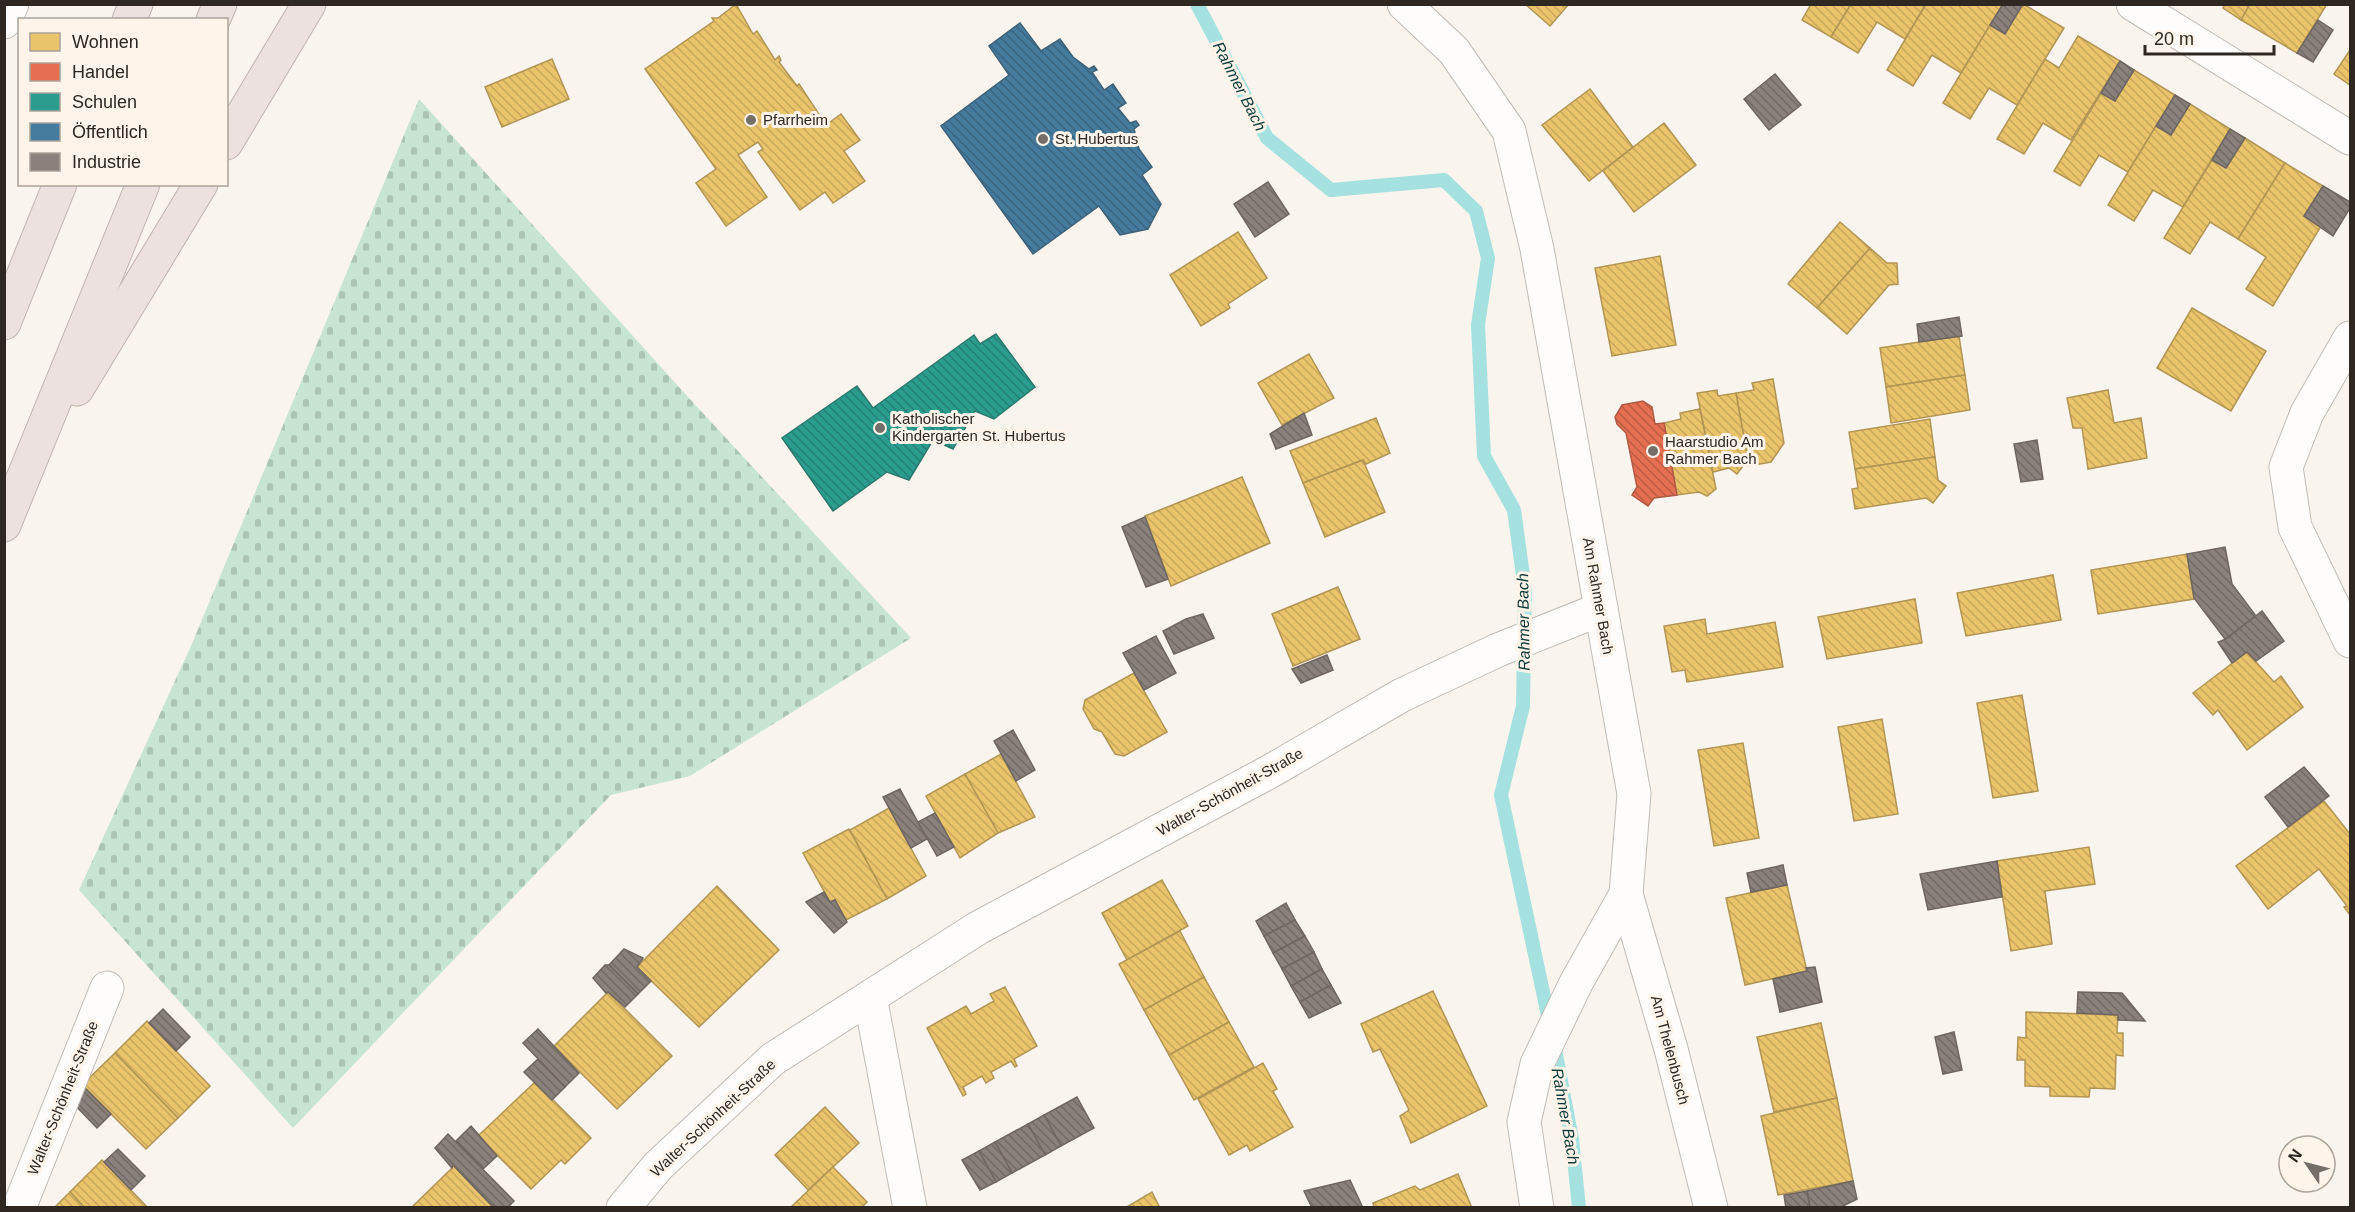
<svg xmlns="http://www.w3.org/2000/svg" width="2355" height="1212" font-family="Arial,sans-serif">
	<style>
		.cemetery { fill: url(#cemetery-stones) }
		.homes { fill: url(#homes-back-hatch); stroke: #b19554; stroke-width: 1.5 }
		.shops { fill: url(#shops-back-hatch); stroke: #b05a43; stroke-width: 1.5 }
		.schools { fill: url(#schools-back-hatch); stroke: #2c7a6e; stroke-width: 1.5 }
		.public { fill: url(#public-back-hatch); stroke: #3e6278; stroke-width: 1.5 }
		.industry { fill: url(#industry-back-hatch); stroke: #6f6661; stroke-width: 1.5 }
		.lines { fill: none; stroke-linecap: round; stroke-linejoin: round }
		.stream { stroke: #a5e1df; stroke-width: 14 }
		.minor-casing { stroke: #c1bcb6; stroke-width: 35 }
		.highway-casing { stroke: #c1b4af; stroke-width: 35 }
		.minor { stroke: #fefdfc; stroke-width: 33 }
		.highway { stroke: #ece1df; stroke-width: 33 }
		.poi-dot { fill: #766f69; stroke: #fef4ea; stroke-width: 2 }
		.labels { text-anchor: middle; stroke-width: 6; stroke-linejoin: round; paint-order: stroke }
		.poi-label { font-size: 15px; fill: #2f2822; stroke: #fef4ea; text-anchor: start }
		.street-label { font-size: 15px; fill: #2f2822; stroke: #fef4ea }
		.water-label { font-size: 16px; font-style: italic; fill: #0f3a3b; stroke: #fef4ea }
	</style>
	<defs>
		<pattern id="cemetery-stones" width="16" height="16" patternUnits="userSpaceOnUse" patternTransform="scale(1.5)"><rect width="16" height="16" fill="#c7e5d1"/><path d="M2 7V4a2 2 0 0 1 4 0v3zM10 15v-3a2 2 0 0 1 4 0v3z" fill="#abc4b3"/></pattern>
		<pattern id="homes-back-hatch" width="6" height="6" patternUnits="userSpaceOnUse" patternTransform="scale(1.5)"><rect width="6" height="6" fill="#e9c46a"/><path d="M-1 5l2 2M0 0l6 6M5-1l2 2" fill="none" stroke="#c8a85c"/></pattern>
		<pattern id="shops-back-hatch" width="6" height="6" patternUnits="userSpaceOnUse" patternTransform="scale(1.5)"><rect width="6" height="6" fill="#e76f51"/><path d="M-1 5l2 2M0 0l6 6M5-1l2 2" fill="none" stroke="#bc5b43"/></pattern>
		<pattern id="schools-back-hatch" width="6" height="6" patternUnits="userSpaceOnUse" patternTransform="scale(1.5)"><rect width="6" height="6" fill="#2a9d8f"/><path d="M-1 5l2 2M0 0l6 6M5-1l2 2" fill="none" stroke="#248074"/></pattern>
		<pattern id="public-back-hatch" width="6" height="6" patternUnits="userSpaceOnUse" patternTransform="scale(1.5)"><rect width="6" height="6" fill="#457b9d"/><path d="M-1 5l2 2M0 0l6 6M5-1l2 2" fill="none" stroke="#3a6580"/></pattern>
		<pattern id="industry-back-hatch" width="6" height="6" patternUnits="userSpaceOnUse" patternTransform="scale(1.5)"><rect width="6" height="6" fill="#8a817c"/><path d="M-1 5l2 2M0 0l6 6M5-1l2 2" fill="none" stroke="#716a65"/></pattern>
	</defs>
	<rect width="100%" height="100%" fill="#faf4ee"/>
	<polygon class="cemetery" points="419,99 688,397 911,638 690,776 611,795 293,1128 79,890 191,646"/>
	<g class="homes">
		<polygon points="736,4 753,34 757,31 775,60 779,56 781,60 779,62 797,86 799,84 826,125 841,114 860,140 844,151 865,181 833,203 825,192 800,210 758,152 763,149 758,142 738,155 767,197 726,226 696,183 716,169 645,69 714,21 712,18 718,18"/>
		<polygon points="1525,4 1569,4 1550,26"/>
		<polygon points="1811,4 1851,4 1831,37 1802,20"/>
		<polygon points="1851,4 1926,4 1905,39 1877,22 1858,53 1831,37"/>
		<polygon points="1926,4 2003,4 1961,73 1932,55 1913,86 1887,70"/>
		<polygon points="2023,4 2064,28 2017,105 1989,88 1970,119 1943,103 1990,25 2005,34"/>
		<polygon points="2225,4 2250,4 2241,20 2223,8"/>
		<polygon points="2250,4 2327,4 2297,53 2241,20"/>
		<polygon points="2078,36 2120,61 2071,140 2043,123 2024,154 1997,139 2045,59 2059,68"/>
		<polygon points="2350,50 2350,85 2334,74"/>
		<polygon points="552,59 569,99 502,127 485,87"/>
		<polygon points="2134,70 2175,95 2128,172 2099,155 2080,186 2054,171 2101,93 2115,101"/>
		<polygon points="1590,89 1633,147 1589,181 1542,125"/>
		<polygon points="2190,104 2230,129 2183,207 2153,190 2134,221 2108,205 2156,126 2171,135"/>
		<polygon points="1664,123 1696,165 1634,212 1603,171"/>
		<polygon points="2245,138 2285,163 2238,239 2210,222 2190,254 2164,238 2212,160 2226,168"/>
		<polygon points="2285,163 2323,186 2304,216 2321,226 2273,306 2246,289 2266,257 2238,239"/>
		<polygon points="1840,222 1870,248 1817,308 1788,284"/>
		<polygon points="1238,232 1267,278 1228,304 1230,308 1201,326 1170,275"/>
		<polygon points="1870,248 1887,263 1897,263 1898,284 1889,285 1847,334 1817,308"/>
		<polygon points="1660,256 1676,345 1612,356 1595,268"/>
		<polygon points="2192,308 2266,351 2231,411 2157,368"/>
		<polygon points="1959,336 1965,375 1886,387 1880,348"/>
		<polygon points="1309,354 1334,398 1282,425 1258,383"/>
		<polygon points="1965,375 1970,410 1891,423 1886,387"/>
		<polygon points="1773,379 1784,443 1771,462 1749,466 1736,393 1754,390 1752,383"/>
		<polygon points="1717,390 1718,396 1736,393 1749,466 1743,466 1737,474 1729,468 1713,472 1697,393"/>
		<polygon points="2108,390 2114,423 2141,418 2147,458 2088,469 2082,428 2073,428 2067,398"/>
		<polygon points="1700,409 1716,489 1707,496 1699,492 1677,495 1664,423 1681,419 1680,413"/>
		<polygon points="1376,418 1390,453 1366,464 1363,460 1303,483 1290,451"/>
		<polygon points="1930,419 1935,457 1855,469 1849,432"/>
		<polygon points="1935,457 1938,480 1946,486 1933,503 1926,498 1855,509 1852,489 1858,488 1855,469"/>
		<polygon points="1363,460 1385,512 1325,537 1303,483"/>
		<polygon points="1242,477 1270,543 1171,586 1145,516"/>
		<polygon points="2187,554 2194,599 2098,614 2091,570"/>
		<polygon points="2053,575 2061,620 1966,636 1957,593"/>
		<polygon points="1338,587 1360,639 1293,666 1272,614"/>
		<polygon points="1915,599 1922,643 1827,659 1818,617"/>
		<polygon points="1705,619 1707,634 1775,622 1783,667 1687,682 1685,670 1672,672 1664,626"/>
		<polygon points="2247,652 2274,682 2281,676 2303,707 2247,750 2218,710 2213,715 2193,693"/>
		<polygon points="1134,673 1167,732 1124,756 1115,754 1102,732 1094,729 1083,709 1085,700"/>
		<polygon points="2022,695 2038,791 1993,798 1977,703"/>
		<polygon points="1882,719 1898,814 1854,821 1838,727"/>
		<polygon points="1743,743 1759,838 1714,846 1698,750"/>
		<polygon points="1001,754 1035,817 998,833 965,774"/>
		<polygon points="965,774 998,833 960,858 926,796"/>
		<polygon points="2324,801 2350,834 2350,915 2344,907 2347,906 2319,869 2268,909 2236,866"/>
		<polygon points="889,808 926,876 887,899 850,830"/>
		<polygon points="849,829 887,899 846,920 835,900 830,902 803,853"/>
		<polygon points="2089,847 2095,884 2045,891 2052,944 2011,951 1997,861"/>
		<polygon points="1162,880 1188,926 1127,960 1102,913"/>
		<polygon points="1787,885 1807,971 1745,985 1726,898"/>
		<polygon points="717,886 779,950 699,1027 637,967"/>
		<polygon points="1180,931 1204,977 1144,1010 1119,964"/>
		<polygon points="1204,977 1229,1022 1169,1055 1144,1010"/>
		<polygon points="1005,987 1037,1046 1014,1059 1017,1066 1015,1067 1011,1061 991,1072 994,1078 986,1083 982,1076 963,1087 966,1094 963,1096 927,1028 966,1006 971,1014 994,1001 990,994"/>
		<polygon points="1433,991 1487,1106 1411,1143 1400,1116 1409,1110 1380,1049 1373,1052 1361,1024"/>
		<polygon points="608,992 672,1056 617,1109 554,1046"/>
		<polygon points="2026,1012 2118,1015 2117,1033 2123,1033 2123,1056 2116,1055 2115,1089 2090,1088 2089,1097 2050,1096 2050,1087 2025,1086 2025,1060 2017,1060 2018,1037 2026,1038"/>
		<polygon points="147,1021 210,1086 178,1118 115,1053"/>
		<polygon points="1229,1022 1254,1067 1194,1100 1169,1055"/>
		<polygon points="1821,1023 1837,1098 1774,1112 1757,1037"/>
		<polygon points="115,1053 178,1118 146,1149 82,1085"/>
		<polygon points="1263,1063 1277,1089 1273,1091 1293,1127 1250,1151 1247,1145 1229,1155 1198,1099"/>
		<polygon points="535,1082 591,1138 565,1164 561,1160 531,1189 478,1136"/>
		<polygon points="1837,1098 1853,1181 1778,1195 1761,1116"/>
		<polygon points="825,1107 859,1143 808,1190 775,1155"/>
		<polygon points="102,1160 104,1162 148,1208 85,1208 70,1192"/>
		<polygon points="453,1165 494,1208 411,1208 452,1168"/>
		<polygon points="833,1167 867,1202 861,1208 790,1208"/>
		<polygon points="1458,1174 1472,1208 1374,1208 1373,1203 1415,1186 1420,1190"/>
		<polygon points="70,1192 85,1208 54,1208"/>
		<polygon points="1152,1192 1160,1208 1125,1208"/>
	</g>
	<polygon class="shops" points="1643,401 1652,407 1655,424 1664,423 1677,495 1654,498 1648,506 1632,495 1637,487 1626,433 1617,424 1615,417 1622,405"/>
	<polygon class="schools" points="996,334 1035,387 994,419 975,411 953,449 933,440 909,480 887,472 833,511 782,438 857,386 873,408 974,335 980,344"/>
	<polygon class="public" points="1020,23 1041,51 1060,39 1073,57 1089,69 1094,66 1097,70 1092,72 1104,90 1113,84 1126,103 1118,108 1130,123 1136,121 1139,125 1134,129 1139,149 1152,167 1142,175 1161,204 1148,229 1120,235 1099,206 1033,254 941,126 1009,75 989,46"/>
	<g class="industry">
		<polygon points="2003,4 2023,4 2005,34 1990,25"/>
		<polygon points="2318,20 2333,30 2313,62 2297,53"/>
		<polygon points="2120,61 2134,70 2115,101 2101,93"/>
		<polygon points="1775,74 1801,105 1769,130 1744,99"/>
		<polygon points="2175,95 2190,104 2171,135 2156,126"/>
		<polygon points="2230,129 2245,138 2226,168 2212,160"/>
		<polygon points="1268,182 1289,214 1255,237 1234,204"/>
		<polygon points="2323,186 2350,202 2350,208 2333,236 2304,216"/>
		<polygon points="1959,317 1962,336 1919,342 1917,324"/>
		<polygon points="1304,413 1312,435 1276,449 1270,434"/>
		<polygon points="2037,440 2043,479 2021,482 2014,444"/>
		<polygon points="1145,517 1168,579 1146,587 1122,527"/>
		<polygon points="2225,547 2232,584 2256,616 2225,639 2194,598 2187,554"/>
		<polygon points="2262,611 2284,641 2256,661 2247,652 2232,663 2218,642 2226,639"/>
		<polygon points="1203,614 1214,638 1174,654 1163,631 1186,619"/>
		<polygon points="1156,636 1176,673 1144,690 1123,653"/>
		<polygon points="1327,655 1333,670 1301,683 1292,669"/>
		<polygon points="1013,730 1035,770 1016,781 994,741"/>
		<polygon points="2304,767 2329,796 2288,827 2265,797"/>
		<polygon points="900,789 927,839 911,848 883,797"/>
		<polygon points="935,813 954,847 937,856 918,822"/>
		<polygon points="1997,861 2002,897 1928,910 1920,874"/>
		<polygon points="1783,865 1787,885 1751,892 1747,873"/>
		<polygon points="824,892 830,902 835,900 847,922 834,933 806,902"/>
		<polygon points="1286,903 1295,920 1264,936 1256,921"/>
		<polygon points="1295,920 1305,936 1273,953 1264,936"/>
		<polygon points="1305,936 1314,952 1282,969 1273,953"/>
		<polygon points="624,949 643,958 637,967 651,981 638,994 609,965"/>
		<polygon points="1314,952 1322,969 1291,986 1282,969"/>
		<polygon points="605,965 609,965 638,994 625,1007 608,992 606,993 593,978"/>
		<polygon points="1815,967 1822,1002 1780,1012 1773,979 1807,971 1806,968"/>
		<polygon points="1322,969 1331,985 1300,1002 1291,986"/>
		<polygon points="1331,985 1341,1003 1309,1018 1300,1002"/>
		<polygon points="2078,992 2122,993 2145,1021 2118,1020 2118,1015 2077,1013"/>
		<polygon points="163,1009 190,1037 176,1051 149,1023"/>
		<polygon points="538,1029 579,1073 565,1087 523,1043"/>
		<polygon points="1954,1032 1962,1070 1943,1074 1935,1037"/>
		<polygon points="538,1059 565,1087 552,1100 524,1072"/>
		<polygon points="84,1087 111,1114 97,1128 70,1100"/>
		<polygon points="1077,1097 1094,1128 1061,1146 1044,1115"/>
		<polygon points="1044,1115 1061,1146 1045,1155 1028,1124"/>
		<polygon points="1028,1124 1045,1155 1012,1173 995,1142"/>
		<polygon points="471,1126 497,1156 483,1169 456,1141"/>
		<polygon points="448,1134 514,1201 507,1208 494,1208 453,1165 452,1168 435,1148"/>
		<polygon points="995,1142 1012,1173 996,1182 979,1151"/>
		<polygon points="118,1149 145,1176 131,1190 104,1162"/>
		<polygon points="979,1151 996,1182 980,1190 962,1160"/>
		<polygon points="1350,1180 1363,1208 1312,1208 1304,1191"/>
		<polygon points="1853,1181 1857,1199 1839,1208 1810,1208 1807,1191"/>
		<polygon points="1807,1191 1810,1208 1786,1208 1784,1195"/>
	</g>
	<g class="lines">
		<g class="stream">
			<polyline points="1197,4 1267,138 1331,190 1444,180 1476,211 1488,258 1478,325 1484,456 1514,510 1525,590 1523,706 1501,795 1550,1025"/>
			<polyline points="1554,1044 1572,1139 1579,1208"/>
		</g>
		<defs>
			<g id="minor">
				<polyline points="1404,4 1454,51 1509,131 1537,249 1634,794 1626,894 1576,983 1537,1064 1524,1122 1537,1208"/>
				<polyline points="2133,4 2350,138"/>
				<polyline points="4,22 12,4"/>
				<polyline points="2350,338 2307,413 2286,467 2295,527 2350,641"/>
				<polyline points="1626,894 1671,1049 1711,1208"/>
				<polyline points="870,997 910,1208"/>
				<polyline points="19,1208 107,988"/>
				<polyline points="623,1208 658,1166 773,1059 978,928 1269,772 1402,695 1498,650 1601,609"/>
			</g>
			<g id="highway">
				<polyline points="129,20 136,4"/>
				<polyline points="213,20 220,4"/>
				<polyline points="226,143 309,4"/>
				<polyline points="4,323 60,184"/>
				<polyline points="77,389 201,184"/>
				<polyline points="4,525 143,184"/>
			</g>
		</defs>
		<use href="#minor" class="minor-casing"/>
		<use href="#highway" class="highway-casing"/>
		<use href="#minor" class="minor"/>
		<use href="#highway" class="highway"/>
	</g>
	<g class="poi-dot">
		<circle cx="751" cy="120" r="6"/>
		<circle cx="1043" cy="139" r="6"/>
		<circle cx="880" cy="428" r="6"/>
		<circle cx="1653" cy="451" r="6"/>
	</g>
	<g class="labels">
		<g class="poi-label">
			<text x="763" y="125">Pfarrheim</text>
			<text x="1055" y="144">St. Hubertus</text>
			<text x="892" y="424">Katholischer<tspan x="892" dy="17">Kindergarten St. Hubertus</tspan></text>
			<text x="1665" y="447">Haarstudio Am<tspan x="1665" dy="17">Rahmer Bach</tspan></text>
		</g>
		<g class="street-label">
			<text transform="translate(1598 596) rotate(80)" y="5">Am Rahmer Bach</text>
			<text transform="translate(1230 792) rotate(-29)" y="5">Walter-Schönheit-Straße</text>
			<text transform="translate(1670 1050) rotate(75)" y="5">Am Thelenbusch</text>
			<text transform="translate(63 1098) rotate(-68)" y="5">Walter-Schönheit-Straße</text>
			<text transform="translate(713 1118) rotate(-43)" y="5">Walter-Schönheit-Straße</text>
		</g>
		<g class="water-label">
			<text transform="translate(1240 86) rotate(63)" y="6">Rahmer Bach</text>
			<text transform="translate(1523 622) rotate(-91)" y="6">Rahmer Bach</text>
			<text transform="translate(1566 1116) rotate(80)" y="6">Rahmer Bach</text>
		</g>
	</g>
	<rect width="2355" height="1212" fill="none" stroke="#2f2822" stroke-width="12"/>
	<rect x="18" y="18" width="210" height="168" fill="#fef4ea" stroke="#aba29a" stroke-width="1.5"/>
	<rect x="30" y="33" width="30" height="18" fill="#e9c46a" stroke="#aba29a" stroke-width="1.5"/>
	<text x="72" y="48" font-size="18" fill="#2f2822">Wohnen</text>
	<rect x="30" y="63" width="30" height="18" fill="#e76f51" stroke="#aba29a" stroke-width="1.5"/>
	<text x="72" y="78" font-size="18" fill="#2f2822">Handel</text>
	<rect x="30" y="93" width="30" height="18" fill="#2a9d8f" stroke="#aba29a" stroke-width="1.5"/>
	<text x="72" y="108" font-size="18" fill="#2f2822">Schulen</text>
	<rect x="30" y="123" width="30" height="18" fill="#457b9d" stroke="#aba29a" stroke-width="1.5"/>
	<text x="72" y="138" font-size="18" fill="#2f2822">Öffentlich</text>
	<rect x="30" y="153" width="30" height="18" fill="#8a817c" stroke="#aba29a" stroke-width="1.5"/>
	<text x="72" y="168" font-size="18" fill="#2f2822">Industrie</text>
	<g transform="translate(2307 1164) rotate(305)"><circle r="28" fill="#fef4ea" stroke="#aba29a" stroke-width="1.5"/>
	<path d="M0-4.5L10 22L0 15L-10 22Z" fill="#766f69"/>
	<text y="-9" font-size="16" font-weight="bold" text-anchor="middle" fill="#2f2822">N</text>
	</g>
	<path d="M2145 45v9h129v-9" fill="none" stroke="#2f2822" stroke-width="3"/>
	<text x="2154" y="45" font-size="18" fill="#2f2822" stroke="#fef4ea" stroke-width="4.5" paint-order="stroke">20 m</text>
</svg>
